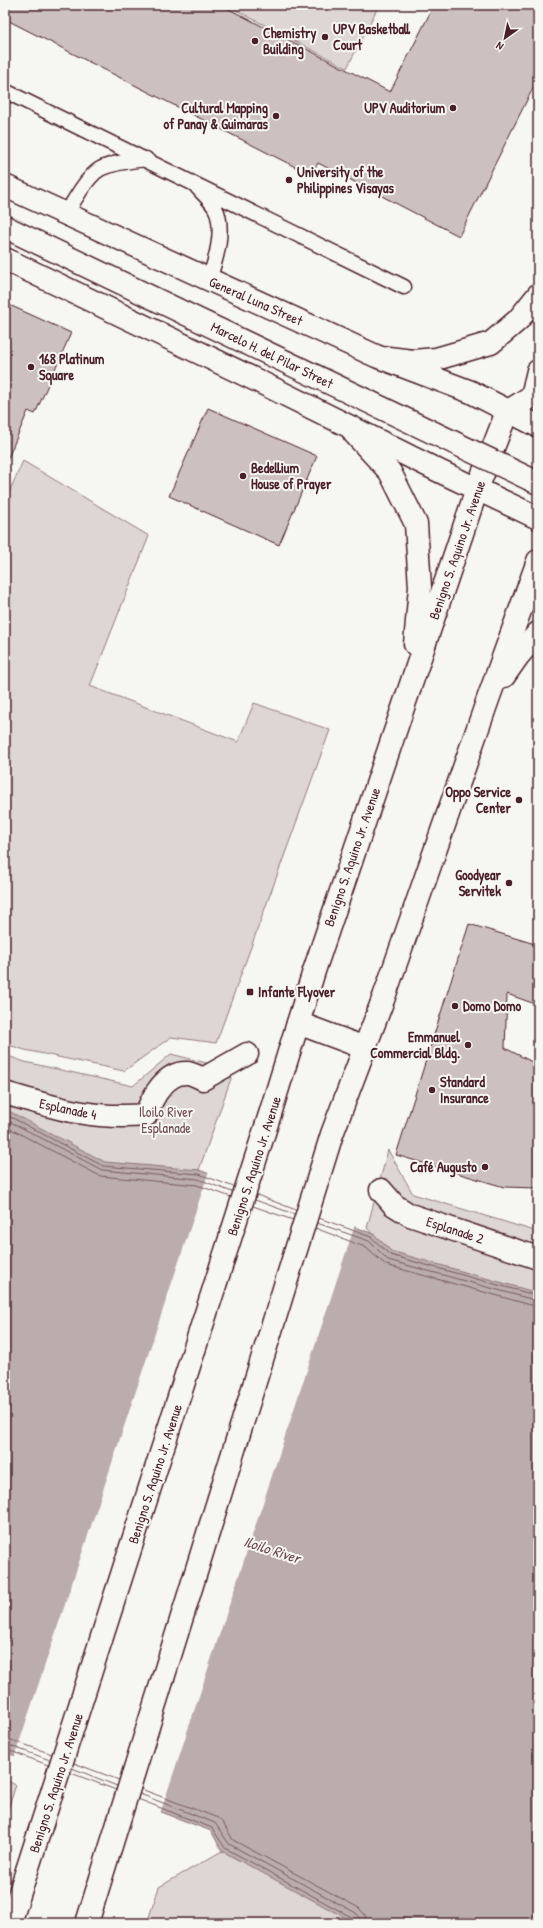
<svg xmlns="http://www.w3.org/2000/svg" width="543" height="1928" font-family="'Patrick Hand',sans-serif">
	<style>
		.green { fill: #ddd6d5; stroke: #947a80 }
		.water { fill: #bbadae; stroke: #8e747a }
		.pier { fill: #f6f6f2 }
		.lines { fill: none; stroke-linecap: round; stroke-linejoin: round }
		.shore { stroke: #77585f; stroke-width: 1 }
		.building { fill: #ccc1c0; stroke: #4a1f2b }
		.lane-casing { stroke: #4a1f2b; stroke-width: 17 }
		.street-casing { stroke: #4a1f2b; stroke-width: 25 }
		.secondary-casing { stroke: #4a1f2b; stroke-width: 25 }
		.primary-casing { stroke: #4a1f2b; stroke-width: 25 }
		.highway-casing { stroke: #4a1f2b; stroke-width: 25 }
		.lane { stroke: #f6f6f2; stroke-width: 14 }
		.street { stroke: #f6f6f2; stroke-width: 22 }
		.secondary { stroke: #f6f6f2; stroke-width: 22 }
		.primary { stroke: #f6f6f2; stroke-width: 22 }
		.highway { stroke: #f6f6f2; stroke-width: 22 }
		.primary-bridge-casing { stroke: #4a1f2b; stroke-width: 25; stroke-linecap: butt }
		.primary-bridge { stroke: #f6f6f2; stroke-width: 22 }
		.poi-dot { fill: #4a1f2b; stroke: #f6f6f2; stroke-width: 1.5 }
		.labels { text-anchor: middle; stroke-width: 4; stroke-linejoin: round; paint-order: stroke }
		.poi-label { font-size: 14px; font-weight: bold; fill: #4a1f2b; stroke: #f6f6f2; text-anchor: start }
		.street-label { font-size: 14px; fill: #4a1f2b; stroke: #f6f6f2 }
		.park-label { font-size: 14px; fill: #6f4d56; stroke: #f6f6f2 }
		.water-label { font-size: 15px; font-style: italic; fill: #6c4a52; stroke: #f6f6f2 }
	</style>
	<rect width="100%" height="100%" fill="#f6f6f2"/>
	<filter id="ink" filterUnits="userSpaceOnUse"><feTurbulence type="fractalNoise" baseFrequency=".025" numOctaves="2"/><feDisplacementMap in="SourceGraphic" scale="8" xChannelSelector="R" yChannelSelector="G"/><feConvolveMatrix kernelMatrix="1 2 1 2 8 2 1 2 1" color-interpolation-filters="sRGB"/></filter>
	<g filter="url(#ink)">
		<g class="green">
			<polygon points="226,5 379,5 347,68"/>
			<polygon points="23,461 149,536 90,686 238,742 254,703 330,730 216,1043 171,1037 124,1071 25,1050 5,1044 5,501"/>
			<polygon points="171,1054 234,1070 199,1170 190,1170 179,1194 5,1138 5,1055 25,1062 133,1086"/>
			<polygon points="388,1150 413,1194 538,1232 538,1337 444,1302 367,1228"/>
			<polygon points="5,1780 16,1785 5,1818"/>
			<polygon points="222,1851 244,1863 416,1923 147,1923 159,1887"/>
		</g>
		<polygon class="water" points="5,1109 105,1162 199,1170 374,1234 391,1251 538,1293 538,1923 355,1923 222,1851 211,1831 5,1752"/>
		<polygon class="pier" points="209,1171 355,1225 160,1814 14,1758"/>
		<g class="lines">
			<g class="shore">
				<polyline points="5,1114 103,1166 199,1174 234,1187"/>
				<polyline points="5,1119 102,1170 198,1179 232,1192"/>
				<polyline points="5,1126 100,1176 197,1185 231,1197"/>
				<polyline points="257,1195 296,1210"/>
				<polyline points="255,1200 294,1214"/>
				<polyline points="253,1206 293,1220"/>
				<polyline points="319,1218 371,1237 390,1255 538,1296"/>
				<polyline points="317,1223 369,1241 388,1260 538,1301"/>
				<polyline points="315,1228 365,1247 386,1265 538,1307"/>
				<polyline points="5,1738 52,1754"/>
				<polyline points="5,1744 50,1760"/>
				<polyline points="5,1749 48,1765"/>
				<polyline points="74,1763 119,1780"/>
				<polyline points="72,1768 117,1786"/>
				<polyline points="71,1773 116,1790"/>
				<polyline points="141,1789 218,1818 223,1823 233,1840 359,1908 365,1915 367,1923"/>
				<polyline points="140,1794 215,1823 229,1844 356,1913 360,1918 361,1923"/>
				<polyline points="138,1799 212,1828 225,1848 353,1918 356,1923"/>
			</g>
		</g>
		<g class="building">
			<polygon points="5,5 221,5 390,92 434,5 538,5 538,78 459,236 318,163 311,175 5,19"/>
			<polygon points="5,303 71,333 35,414 28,411 5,465"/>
			<polygon points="208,408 317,456 279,545 169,496"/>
			<polygon points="469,924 538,945 538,1005 507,994 505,1048 538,1065 538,1188 504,1187 396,1155"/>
		</g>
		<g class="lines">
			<defs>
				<g id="lane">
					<polyline points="5,91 404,287"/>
					<path d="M197 187C203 194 214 203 217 212 224 233 216 260 209 279"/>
					<path d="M67 214C73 201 88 176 100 169 114 162 131 161 146 159"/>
				</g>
				<g id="street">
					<path d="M5 1093C56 1108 92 1120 146 1115 152 1097 166 1071 188 1073 193 1074 199 1077 203 1079L247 1054"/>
					<polyline points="381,1190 394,1205 410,1215 538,1258"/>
				</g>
				<polyline id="secondary" points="507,412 532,396 538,371"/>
				<polyline id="primary" points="388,358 413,361 436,359 491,343 518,320 538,295"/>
				<g id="highway">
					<polyline points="5,186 376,356 471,392 538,426"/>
					<polyline points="5,259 258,381 441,472 538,518"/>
					<polyline points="354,433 390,472 416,524 420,587 415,644"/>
					<polyline points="504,676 518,656 538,633"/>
					<polyline points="298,1023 365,1048"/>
					<polyline points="10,1923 270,1114 314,971 477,489 507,412"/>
					<polyline points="87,1923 332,1134 384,997 487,702 538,561"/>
				</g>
			</defs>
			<use href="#lane" class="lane-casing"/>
			<use href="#street" class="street-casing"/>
			<use href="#secondary" class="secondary-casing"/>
			<use href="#primary" class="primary-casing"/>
			<use href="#highway" class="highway-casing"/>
			<use href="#lane" class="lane"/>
			<use href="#street" class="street"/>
			<use href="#secondary" class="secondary"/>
			<use href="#primary" class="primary"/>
			<use href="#highway" class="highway"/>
			<defs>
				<polyline id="primary-bridge" points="5,227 538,483"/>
			</defs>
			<use href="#primary-bridge" class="primary-bridge-casing"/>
			<use href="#primary-bridge" class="primary-bridge"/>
		</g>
	</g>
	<g class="poi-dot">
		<circle cx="325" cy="37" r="4"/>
		<circle cx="255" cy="41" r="4"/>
		<circle cx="453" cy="108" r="4"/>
		<circle cx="276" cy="116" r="4"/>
		<circle cx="289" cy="180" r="4"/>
		<circle cx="31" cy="367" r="4"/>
		<circle cx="243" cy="476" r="4"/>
		<circle cx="519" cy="800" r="4"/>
		<circle cx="509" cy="883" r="4"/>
		<rect x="246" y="988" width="8" height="8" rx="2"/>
		<circle cx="455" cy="1006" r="4"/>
		<circle cx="468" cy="1045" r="4"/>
		<circle cx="432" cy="1090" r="4"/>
		<circle cx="485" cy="1167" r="4"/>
	</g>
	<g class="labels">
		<g class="poi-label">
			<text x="333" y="34">UPV Basketball<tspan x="333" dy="16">Court</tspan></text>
			<text x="263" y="38">Chemistry<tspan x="263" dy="16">Building</tspan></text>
			<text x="268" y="113" text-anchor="end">Cultural Mapping<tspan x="268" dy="16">of Panay &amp; Guimaras</tspan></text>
			<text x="445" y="113" text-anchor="end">UPV Auditorium</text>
			<text x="297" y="177">University of the<tspan x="297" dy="16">Philippines Visayas</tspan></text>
			<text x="39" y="364">168 Platinum<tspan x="39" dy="16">Square</tspan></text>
			<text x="251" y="473">Bedellium<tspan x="251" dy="16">House of Prayer</tspan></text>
			<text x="511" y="797" text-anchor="end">Oppo Service<tspan x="511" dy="16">Center</tspan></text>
			<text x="501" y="880" text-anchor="end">Goodyear<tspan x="501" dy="16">Servitek</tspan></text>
			<text x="258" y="997">Infante Flyover</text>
			<text x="463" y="1011">Domo Domo</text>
			<text x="460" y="1042" text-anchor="end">Emmanuel<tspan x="460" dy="16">Commercial Bldg.</tspan></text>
			<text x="440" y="1087">Standard<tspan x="440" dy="16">Insurance</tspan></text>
			<text x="477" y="1172" text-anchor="end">Café Augusto</text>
		</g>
		<g class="street-label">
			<text transform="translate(256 301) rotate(24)" y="5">General Luna Street</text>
			<text transform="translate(272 355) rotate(26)" y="5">Marcelo H. del Pilar Street</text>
			<text transform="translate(457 550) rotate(-71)" y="5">Benigno S. Aquino Jr. Avenue</text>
			<text transform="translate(352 857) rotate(-71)" y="5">Benigno S. Aquino Jr. Avenue</text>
			<text transform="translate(68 1109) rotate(12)" y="5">Esplanade 4</text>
			<text transform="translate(254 1166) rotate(-72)" y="5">Benigno S. Aquino Jr. Avenue</text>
			<text transform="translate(455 1230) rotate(18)" y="5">Esplanade 2</text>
			<text transform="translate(155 1474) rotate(-72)" y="5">Benigno S. Aquino Jr. Avenue</text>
			<text transform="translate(56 1783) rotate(-72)" y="5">Benigno S. Aquino Jr. Avenue</text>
		</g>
		<g class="park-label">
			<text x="166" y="1117">Iloilo River<tspan x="166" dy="16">Esplanade</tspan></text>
		</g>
		<g class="water-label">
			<text transform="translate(272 1550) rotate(18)" y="5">Iloilo River</text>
		</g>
	</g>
	<rect width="543" height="1928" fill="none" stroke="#f6f6f2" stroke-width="20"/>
	<rect x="10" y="10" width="523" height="1908" fill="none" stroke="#4a1f2b" stroke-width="1.5" filter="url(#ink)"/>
	<g transform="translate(505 38) rotate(213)" stroke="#f6f6f2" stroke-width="3" paint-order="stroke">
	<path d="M0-3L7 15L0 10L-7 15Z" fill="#4a1f2b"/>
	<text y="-6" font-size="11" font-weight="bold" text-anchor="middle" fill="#4a1f2b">N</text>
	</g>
</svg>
